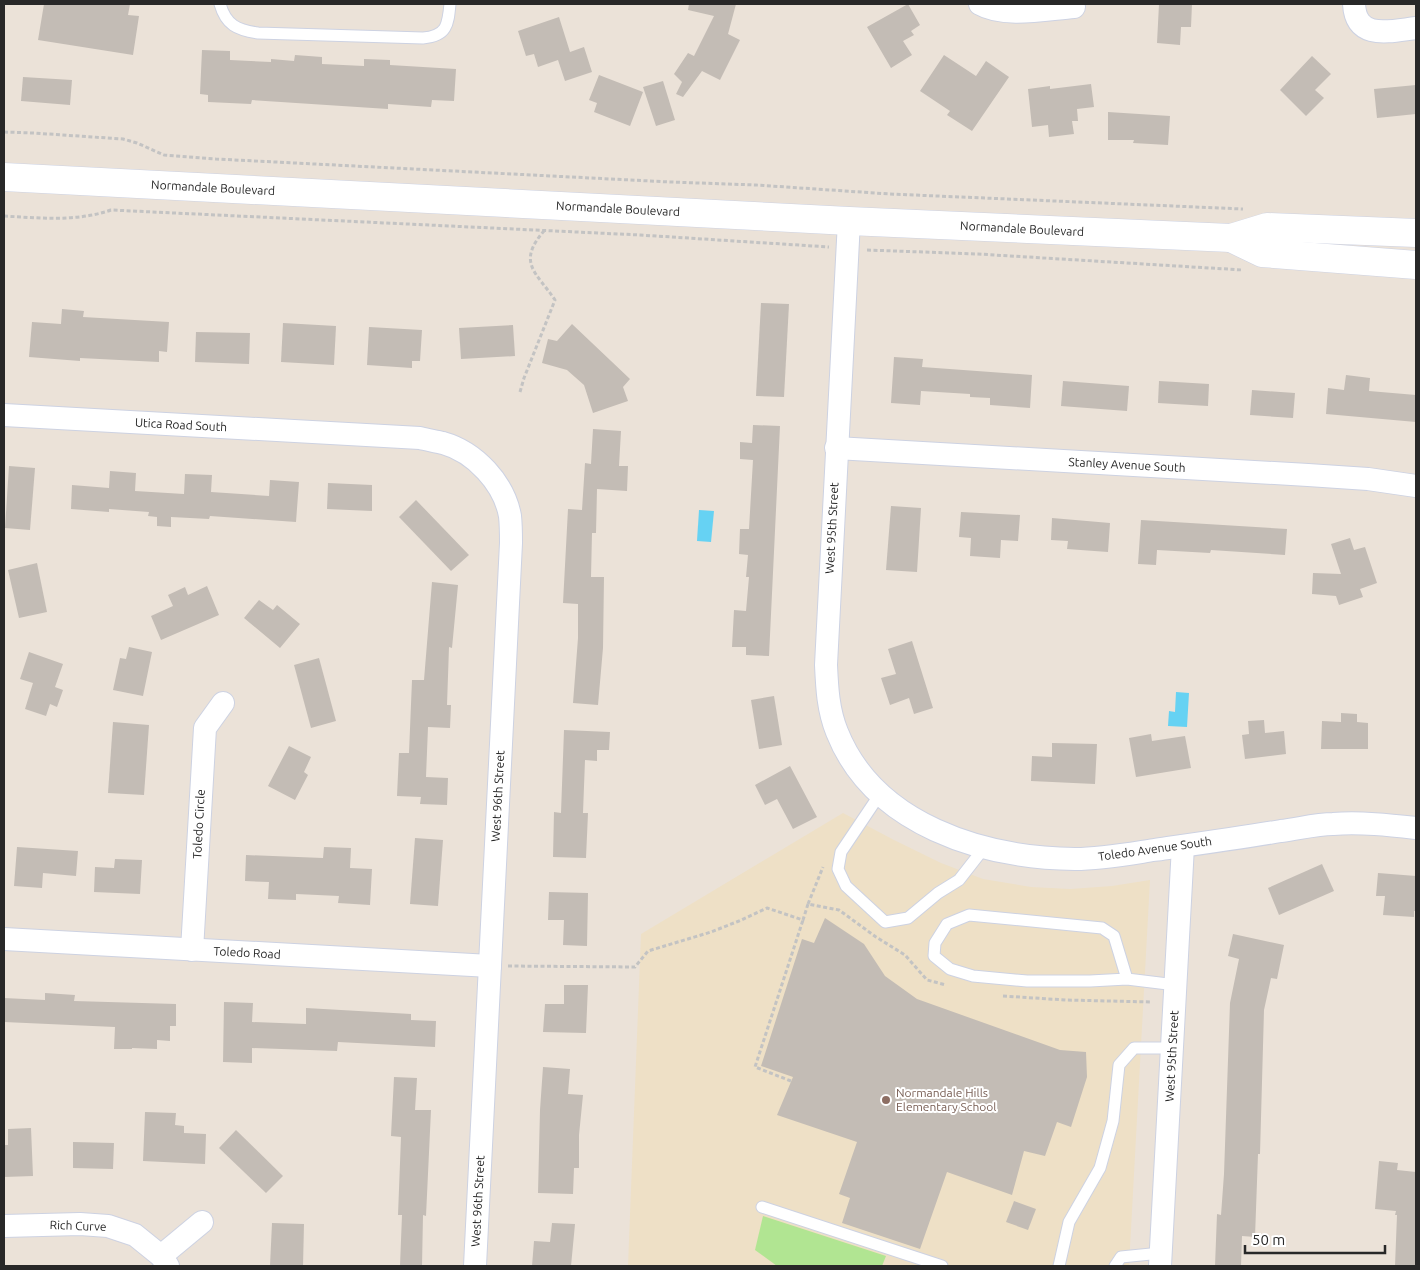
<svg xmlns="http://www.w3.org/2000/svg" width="1420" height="1270" font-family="Ubuntu,sans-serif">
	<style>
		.education { fill: #eee0c6 }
		.green { fill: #b1e592 }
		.water { fill: #66d2f3 }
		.building { fill: #c3bcb5 }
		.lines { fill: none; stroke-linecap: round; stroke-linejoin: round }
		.lane-casing { stroke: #cdd2e2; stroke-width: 13 }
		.street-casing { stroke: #cdd2e2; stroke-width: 24 }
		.secondary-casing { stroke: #cdd2e2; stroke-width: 29 }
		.path { stroke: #c3c3c3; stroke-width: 3; stroke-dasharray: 4 2.5; stroke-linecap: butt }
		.lane { stroke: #fff; stroke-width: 11 }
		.street { stroke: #fff; stroke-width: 22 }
		.secondary { stroke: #fff; stroke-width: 28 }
		.education-dot { fill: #8d6e63; stroke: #fff; stroke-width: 2 }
		.labels { text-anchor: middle; stroke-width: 4; stroke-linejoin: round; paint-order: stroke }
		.street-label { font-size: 12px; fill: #282828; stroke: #fff }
		.education-label { font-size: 12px; fill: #785e54; stroke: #fff; text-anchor: start }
	</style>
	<rect width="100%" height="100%" fill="#ebe2d8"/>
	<polygon class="education" points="843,813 894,840 941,863 983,879 1031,887 1070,889 1112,886 1150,880 1129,1266 628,1266 641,934"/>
	<polygon class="green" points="763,1216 886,1256 882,1266 777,1266 755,1250"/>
	<g class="water">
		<polygon points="699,510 714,511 711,542 697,541"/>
		<polygon points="1176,692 1189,693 1187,727 1168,726 1169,711 1175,712"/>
	</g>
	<g class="building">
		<polygon points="44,4 130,4 128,15 139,16 133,55 38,40"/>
		<polygon points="689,4 736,4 728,34 740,40 720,80 702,71 683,97 676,94 682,82 674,74 688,53 694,56 714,16 688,10"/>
		<polygon points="908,4 920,25 911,31 914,35 903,41 912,55 891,68 867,27"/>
		<polygon points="1159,4 1192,4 1191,27 1181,27 1180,45 1157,43"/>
		<polygon points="559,17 570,52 584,47 592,72 565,81 558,60 538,67 534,54 526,56 518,31"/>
		<polygon points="202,50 230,51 230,60 271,62 271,59 294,61 295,55 322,57 322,64 364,66 364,59 390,60 390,65 456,69 454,101 432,100 431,107 388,104 388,109 252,100 251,104 208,102 208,95 200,94"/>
		<polygon points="944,55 976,76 986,61 1009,77 972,131 947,115 950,111 920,91"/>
		<polygon points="1312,56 1331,74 1315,90 1324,98 1306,116 1280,90"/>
		<polygon points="599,75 643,92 630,126 594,112 597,103 589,100"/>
		<polygon points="23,77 72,80 70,105 21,101"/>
		<polygon points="663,81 675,120 656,126 643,87"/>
		<polygon points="1091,84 1094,107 1077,109 1078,121 1072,121 1074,134 1049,137 1048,125 1032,127 1028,89 1050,86 1050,89"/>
		<polygon points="1416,85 1416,114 1377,118 1374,89"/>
		<polygon points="1108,112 1170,116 1168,145 1133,143 1134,140 1108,140"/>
		<polygon points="761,303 789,304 784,397 756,396"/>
		<polygon points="62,309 84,311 83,317 169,322 167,352 159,351 159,362 80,358 80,361 29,357 32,322 61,324"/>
		<polygon points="283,323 336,326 334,365 281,362"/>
		<polygon points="572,324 630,379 623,387 628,401 593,413 584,385 567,370 542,363 548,339 557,341"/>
		<polygon points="513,325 515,356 461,359 459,328"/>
		<polygon points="369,327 422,330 420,361 412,361 412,368 367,365"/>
		<polygon points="196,332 250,333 249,364 195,362"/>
		<polygon points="894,357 923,359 922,367 1032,375 1030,408 990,405 990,398 970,397 970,394 921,391 920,405 891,403"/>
		<polygon points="1346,375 1370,378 1369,391 1416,395 1416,422 1326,414 1328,388 1344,390"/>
		<polygon points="1063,381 1129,386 1127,411 1061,406"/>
		<polygon points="1159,381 1209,384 1208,406 1158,403"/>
		<polygon points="1252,390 1295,393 1293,418 1250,415"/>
		<polygon points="753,425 780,426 769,656 746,655 746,647 732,647 734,610 746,611 749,577 746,577 748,555 739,554 740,529 749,529 753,460 740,459 740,442 752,443"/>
		<polygon points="593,429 621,431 619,466 628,466 627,491 597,489 596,533 592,533 591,577 604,577 603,648 598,705 573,703 578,638 578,604 563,603 568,509 582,510 585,463 591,464"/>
		<polygon points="9,466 35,468 30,530 5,528"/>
		<polygon points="110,471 136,473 135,491 184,494 185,474 212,475 211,492 269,496 270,480 299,482 296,522 210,516 209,519 171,517 171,527 157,526 157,517 148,516 149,512 109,509 109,512 71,509 72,485 109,488"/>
		<polygon points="328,483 372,485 372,511 327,509"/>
		<polygon points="416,500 469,555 451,571 399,517"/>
		<polygon points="891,506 921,508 917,572 886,570"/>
		<polygon points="961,512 1020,515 1018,541 1001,540 1000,558 970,556 971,538 959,537"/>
		<polygon points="1052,518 1110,523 1108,552 1067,549 1068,541 1051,540"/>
		<polygon points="1141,520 1287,529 1285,555 1211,550 1210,553 1157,550 1156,565 1138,564"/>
		<polygon points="1350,538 1354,550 1365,547 1377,583 1360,589 1363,597 1339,605 1336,596 1312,594 1313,573 1341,574 1331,544"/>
		<polygon points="37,563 47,612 19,618 8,570"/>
		<polygon points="432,582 458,585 452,648 449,647 447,705 451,705 450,728 428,727 426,777 448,778 447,805 420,804 421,797 397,796 399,753 409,753 412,680 424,680"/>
		<polygon points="207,586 219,615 161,640 151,616 173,606 168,595 185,587 188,595"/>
		<polygon points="259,600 273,610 277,605 300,624 280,648 244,618"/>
		<polygon points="912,641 933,708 914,714 909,698 890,705 881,678 896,674 888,649"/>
		<polygon points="129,647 152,652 143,696 113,690 120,658 126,659"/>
		<polygon points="29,652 63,664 55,687 63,690 57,707 50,704 46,716 25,709 33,683 20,679"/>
		<polygon points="319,658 336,721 311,728 294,665"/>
		<polygon points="774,696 782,745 759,749 751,700"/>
		<polygon points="1341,713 1357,714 1357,722 1368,723 1368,749 1321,749 1322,721 1341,722"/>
		<polygon points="1264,720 1265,733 1284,731 1286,754 1245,759 1242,735 1249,734 1248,721"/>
		<polygon points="113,722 149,725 144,795 108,793"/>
		<polygon points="564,730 610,732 609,750 597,750 597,761 585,760 583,813 588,813 586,858 553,857 554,812 561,813"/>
		<polygon points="1151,734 1152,741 1185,736 1191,768 1136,777 1129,738"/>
		<polygon points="1052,743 1097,744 1095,784 1031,781 1032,756 1052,757"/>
		<polygon points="289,746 311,757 304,772 308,775 295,800 268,786"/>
		<polygon points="790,766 817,817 793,829 777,799 765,805 755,785"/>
		<polygon points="415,838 443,840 438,906 410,904"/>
		<polygon points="17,847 78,851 76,876 43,873 42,888 14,886"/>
		<polygon points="324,847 351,848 350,868 372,869 370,905 338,903 339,896 296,894 296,900 268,899 269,882 245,881 246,855 323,858"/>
		<polygon points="115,859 142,860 140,894 94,892 95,867 114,868"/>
		<polygon points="1322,864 1334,891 1279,915 1268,888"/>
		<polygon points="1378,873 1416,876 1416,911 1414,911 1414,917 1383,915 1385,896 1376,896"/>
		<polygon points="549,892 588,893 587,946 563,945 564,920 548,920"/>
		<polygon points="825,918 864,944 885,976 917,999 1060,1050 1086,1052 1087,1077 1071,1127 1057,1122 1045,1156 1024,1151 1012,1195 947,1172 920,1249 842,1223 850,1198 839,1194 857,1142 777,1115 793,1077 761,1066 802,939 814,943"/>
		<polygon points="1233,934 1284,945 1277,979 1271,978 1264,1010 1260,1154 1258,1154 1255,1237 1242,1236 1241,1266 1215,1266 1217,1214 1221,1215 1224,1174 1230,1003 1239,959 1228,956"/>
		<polygon points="564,985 588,985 586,1033 543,1032 545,1004 564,1004"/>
		<polygon points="45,993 75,995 74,1001 176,1004 176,1026 170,1026 170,1041 157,1040 157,1049 132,1048 132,1049 114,1049 115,1027 4,1022 4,998 45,1000"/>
		<polygon points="224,1002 253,1003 252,1022 306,1024 306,1008 411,1014 411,1020 436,1021 435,1047 338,1042 337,1051 252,1048 252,1063 223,1062"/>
		<polygon points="543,1067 570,1069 568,1094 583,1095 579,1135 579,1168 574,1168 573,1194 538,1193 540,1110"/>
		<polygon points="394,1077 417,1078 415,1110 431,1110 426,1216 423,1215 422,1266 400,1266 402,1215 398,1215 401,1137 391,1136"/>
		<polygon points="145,1112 176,1113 175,1125 184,1126 184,1133 206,1134 205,1164 143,1161"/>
		<polygon points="31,1128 33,1176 4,1177 4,1145 8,1145 8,1129"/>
		<polygon points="236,1130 283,1176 266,1193 219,1148"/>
		<polygon points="73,1142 114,1143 113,1169 73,1168"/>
		<polygon points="1379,1161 1398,1163 1397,1170 1416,1172 1416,1266 1395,1266 1397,1215 1395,1215 1396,1211 1375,1209"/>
		<polygon points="1014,1201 1036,1209 1028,1230 1006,1222"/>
		<polygon points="272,1223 304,1224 303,1266 270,1266"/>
		<polygon points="552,1223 575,1224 571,1266 532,1266 534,1241 550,1242"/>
	</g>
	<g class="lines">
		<defs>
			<g id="lane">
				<path d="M220 4C226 25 237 30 258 33L423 38C447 36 448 25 450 4"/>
				<polyline points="880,794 841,852 838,869 846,886 885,922 908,918 938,893 959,880 984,848"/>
				<polyline points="1127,979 1114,936 1102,928 969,915 947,924 935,943 934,956 950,969 973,976 1027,981 1090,981 1127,979 1176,985"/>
				<polyline points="762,1207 942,1266"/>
				<polyline points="1059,1266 1069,1222 1100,1168 1113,1121 1119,1065 1134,1048 1172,1048"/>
				<polyline points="1115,1266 1121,1257 1161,1253"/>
			</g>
			<g id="street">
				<path d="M980 4C1004 18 1047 9 1074 7"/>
				<path d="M1354 4C1356 41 1390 31 1416 28"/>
				<path d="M849 221 826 665C827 687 828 710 837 732 874 825 983 858 1075 859 1101 859 1128 854 1154 850 1196 844 1239 838 1281 831 1298 829 1316 824 1333 824 1361 822 1389 825 1416 828"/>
				<path d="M4 415 420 438C427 440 435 441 443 443 475 452 504 483 510 516 511 525 511 534 511 543L475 1266"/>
				<polyline points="836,448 1308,475 1368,479 1416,486"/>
				<polyline points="4,939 490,966"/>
				<polyline points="192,950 205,728 223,703"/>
				<polyline points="4,1226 80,1224 108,1226 135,1235 161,1256 168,1266"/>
				<polyline points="161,1256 202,1222"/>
				<polyline points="1160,1266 1183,846"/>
			</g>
			<g id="secondary">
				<polyline points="4,177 849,221 1231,238 1267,227 1416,233"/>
				<polyline points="1231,238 1262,253 1416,265"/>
			</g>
		</defs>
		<use href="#lane" class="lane-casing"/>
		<use href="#street" class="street-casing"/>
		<use href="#secondary" class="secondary-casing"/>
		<g class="path">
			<polyline points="4,132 33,133 123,139 137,143 164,155 216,159 670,182 756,185 890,194 1243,209"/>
			<path d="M4 216C40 218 76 222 111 210L640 235 829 247"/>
			<polyline points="867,250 978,254 1243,270"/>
			<path d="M520 392 524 378 555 300C537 273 516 263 544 231"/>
			<polyline points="808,904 823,867"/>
			<polyline points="508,966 635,967 648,951 711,932 739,921 767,908 803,920 808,904 839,910 876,937 905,955 927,980 946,985"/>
			<polyline points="1003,996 1066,1000 1152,1002"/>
			<polyline points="791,1081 755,1067 803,920"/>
		</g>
		<use href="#lane" class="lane"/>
		<use href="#street" class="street"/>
		<use href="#secondary" class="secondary"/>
	</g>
	<circle class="education-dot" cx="886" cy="1100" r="5"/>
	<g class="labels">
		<g class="street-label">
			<text transform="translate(213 188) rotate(3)" y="4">Normandale Boulevard</text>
			<text transform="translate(618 209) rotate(3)" y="4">Normandale Boulevard</text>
			<text transform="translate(1022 229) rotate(3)" y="4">Normandale Boulevard</text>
			<text transform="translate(181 425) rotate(3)" y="4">Utica Road South</text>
			<text transform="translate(1127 465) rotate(3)" y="4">Stanley Avenue South</text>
			<text transform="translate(832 528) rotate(-87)" y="4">West 95th Street</text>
			<text transform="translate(498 796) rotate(-87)" y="4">West 96th Street</text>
			<text transform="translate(199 824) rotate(-87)" y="4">Toledo Circle</text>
			<text transform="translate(1155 849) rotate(-8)" y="4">Toledo Avenue South</text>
			<text transform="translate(247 953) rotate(3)" y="4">Toledo Road</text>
			<text transform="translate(1172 1056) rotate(-87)" y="4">West 95th Street</text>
			<text transform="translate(478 1201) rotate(-87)" y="4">West 96th Street</text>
			<text transform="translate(78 1226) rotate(2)" y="4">Rich Curve</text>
		</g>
		<g class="education-label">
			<text x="896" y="1097">Normandale Hills<tspan x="896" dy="14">Elementary School</tspan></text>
		</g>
	</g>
	<rect width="1420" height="1270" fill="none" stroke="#282828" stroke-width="10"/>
	<path d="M1245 1245v8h140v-8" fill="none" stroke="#282828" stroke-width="2.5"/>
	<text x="1252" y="1245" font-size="15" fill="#282828" stroke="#ffffff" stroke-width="4" paint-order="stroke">50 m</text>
</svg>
